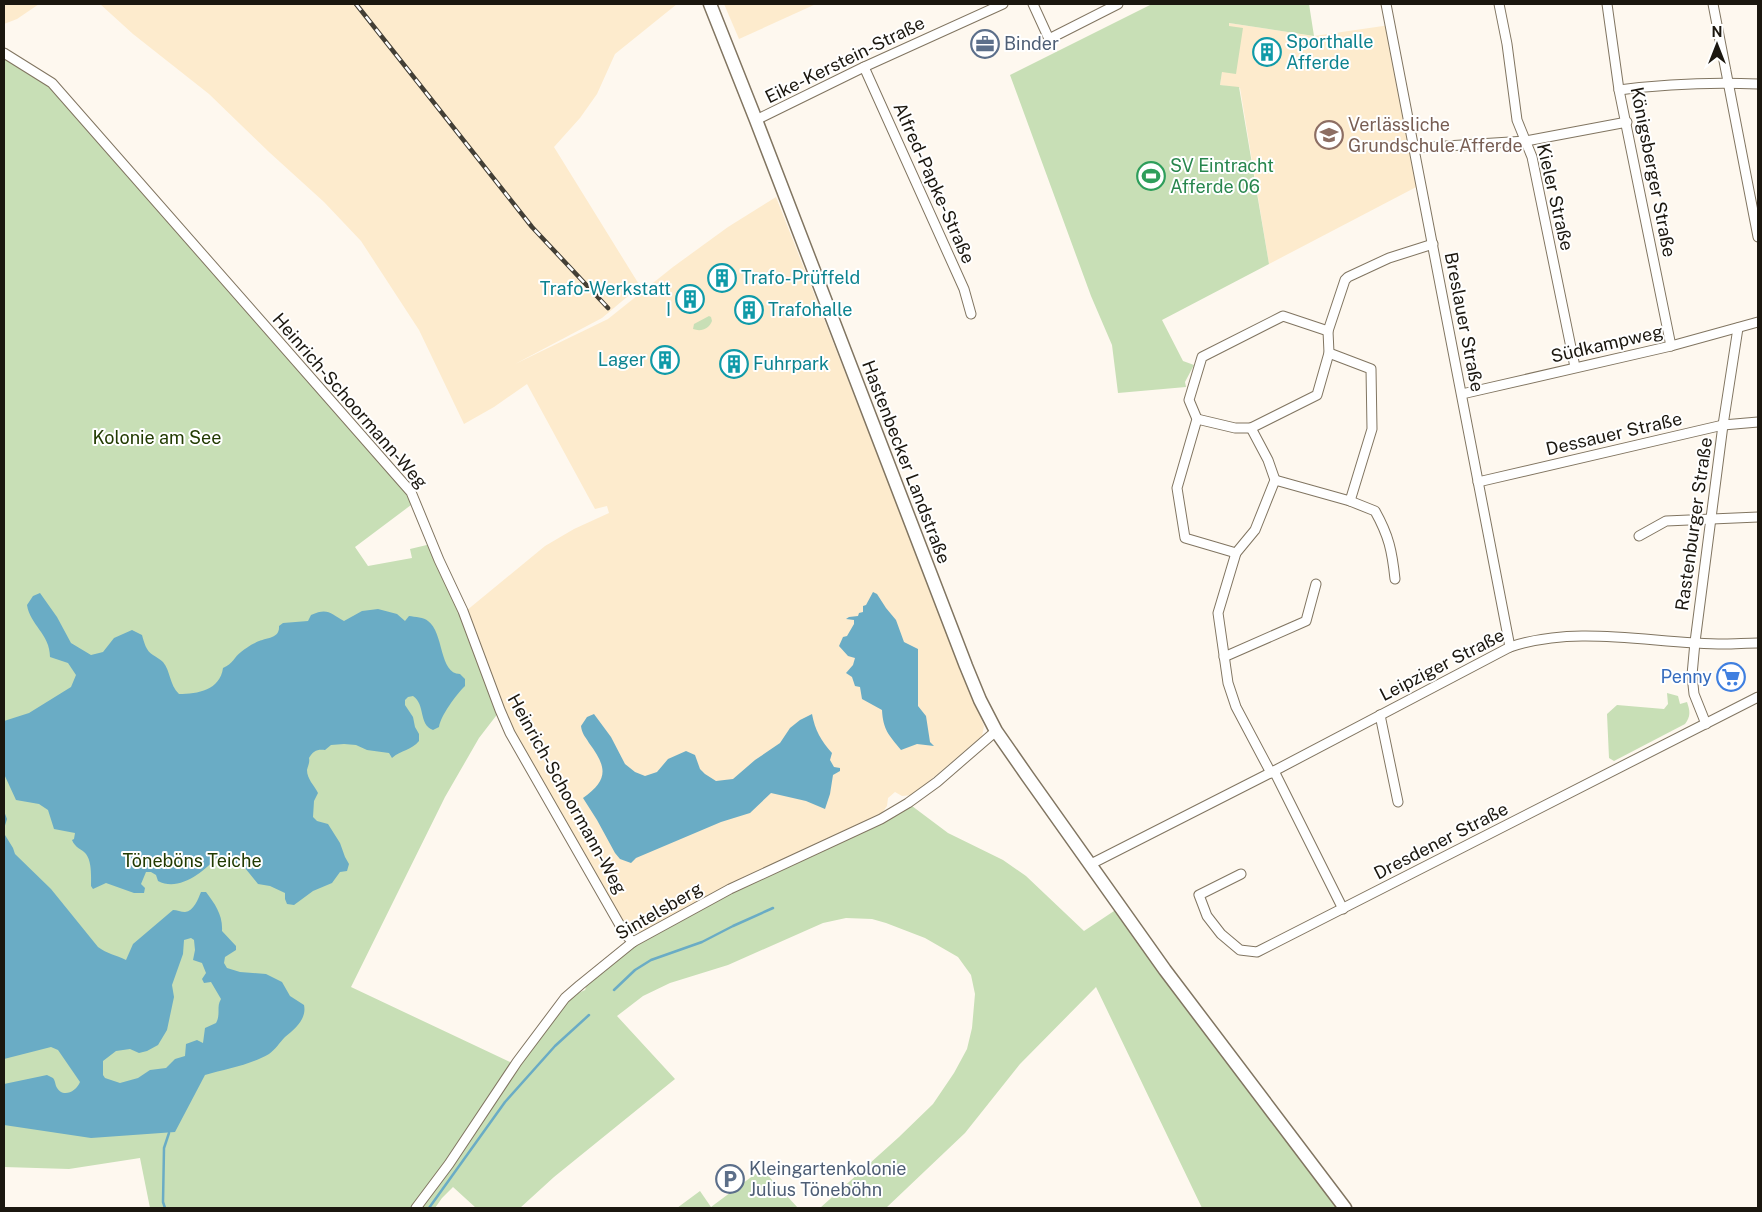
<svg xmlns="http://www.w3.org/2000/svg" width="1762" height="1212" font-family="'Public Sans',sans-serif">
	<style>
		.built { fill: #fdebcd }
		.green { fill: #c8dfb6 }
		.water { fill: #6aacc5; fill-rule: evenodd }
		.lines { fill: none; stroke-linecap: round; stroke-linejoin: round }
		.stream { stroke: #6aacc5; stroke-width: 2.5 }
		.minor-casing { stroke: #817561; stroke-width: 11 }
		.secondary-casing { stroke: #817561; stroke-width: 15 }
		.minor { stroke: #fff; stroke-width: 9 }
		.secondary { stroke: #fff; stroke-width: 12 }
		.rail-casing { stroke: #433f36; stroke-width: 4.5 }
		.rail { stroke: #fff; stroke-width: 2.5; stroke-dasharray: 8; stroke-linecap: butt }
		.labels { text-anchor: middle; stroke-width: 4; stroke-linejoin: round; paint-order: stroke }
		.culture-label { font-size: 18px; fill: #0d838f; stroke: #fff; text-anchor: start }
		.service-label { font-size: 18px; fill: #4e5e75; stroke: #fff; text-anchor: start }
		.street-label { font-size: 18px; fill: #1b170f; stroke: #fff }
		.education-label { font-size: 18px; fill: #785e54; stroke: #fff; text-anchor: start }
		.leisure-label { font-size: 18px; fill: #27864d; stroke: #fff; text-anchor: start }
		.park-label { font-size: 18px; fill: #223b02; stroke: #fff }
		.shop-label { font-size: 18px; fill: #366cbe; stroke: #fff; text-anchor: end }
	</style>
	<rect width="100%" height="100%" fill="#fef8ef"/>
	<g class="built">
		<polygon points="4,4 39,4 17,19 4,24"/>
		<polygon points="100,4 677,4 615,54 597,94 580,118 554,147 640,286 602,318 515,364 608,319 673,267 728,227 776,197 984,726 982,736 913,795 902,796 895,792 888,798 887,806 882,813 742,878 642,932 632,931 626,927 513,733 466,611 545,546 574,529 609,513 607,506 595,509 527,384 494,407 464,424 419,330 361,241 324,202 269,152 209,94 133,34"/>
		<polygon points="724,4 816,4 739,39"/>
		<polygon points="1229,23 1314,36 1390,25 1422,184 1269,264 1240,88 1220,85"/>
	</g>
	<g class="green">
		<polygon points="1152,4 1309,4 1314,36 1229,23 1229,26 1243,28 1236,74 1222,72 1220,85 1239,87 1269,264 1162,320 1183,361 1194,365 1185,382 1186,387 1118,393 1112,345 1091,296 1010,75"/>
		<polygon points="4,57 50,84 415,502 355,547 368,566 412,558 410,549 431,544 462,615 499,712 479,738 445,797 351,987 512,1063 449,1156 412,1208 150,1208 140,1158 69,1169 4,1167"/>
		<path d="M709 316 711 317 712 321C709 329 701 332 693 329L694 324Z"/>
		<path d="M1667 693 1678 696 1680 704 1687 702C1690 711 1691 716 1685 724L1614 761 1609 758 1607 714 1617 705 1664 709 1668 704Z"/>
		<polygon points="908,803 948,833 1003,860 1026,876 1084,931 1120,907 1345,1208 1202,1208 1096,987 1020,1064 965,1133 886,1208 820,1208 899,1137 933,1104 954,1073 967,1049 972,1028 975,994 971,975 958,957 925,938 886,923 872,919 846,918 823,923 728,965 670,983 643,996 617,1016 675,1079 554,1177 520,1208 476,1208 453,1187 442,1198 435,1208 420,1208 518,1065 572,996 585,990 588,982 637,944 730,889"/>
		<polygon points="762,1169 798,1208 677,1208 700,1191 711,1207"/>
	</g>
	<g class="water">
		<path d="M873 592 877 594 886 608 896 620 904 642 918 649V706L926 716 930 742 934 746 917 744 901 750C889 735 883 730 882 710L862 699 860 687 855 686 852 677 846 673 853 665 855 658 848 656 839 646 843 637 847 636 854 624V620L846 619 849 617 858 616 859 613 863 612V606L866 605Z"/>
		<path d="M40 593 57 617 71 643 91 655 103 652 114 638 132 630 142 635C144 642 146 651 153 655 156 657 160 659 163 662 171 672 169 684 179 694 198 694 220 690 223 668 233 664 234 657 241 652 245 649 250 645 255 643 264 637 280 640 279 626L283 623 308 621 311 615C328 607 331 614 344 621L362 611 378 609 397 614 405 621 409 616C415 617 424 617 428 621 444 632 439 674 460 674L465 679V686C456 695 441 715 439 727L433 730C418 724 426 705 413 696L408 697 405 700V705L413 717 415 727 419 734V741C412 750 401 750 392 758L389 753 367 750 356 745 344 744 331 745 325 750C317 749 313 751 309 758 310 763 308 765 307 770 307 779 314 785 318 793L314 801 313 817 317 821 328 824 340 843 345 857 349 864 347 871 340 872 332 883 313 891 294 905 287 904 285 899V893L270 886 258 884 245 868 223 857H217C204 872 179 892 158 881L156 875 151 872H146L141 884 145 888 144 893H134L106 883 93 889 91 886C91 876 92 862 86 854 82 849 75 848 72 840L74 839 75 833 54 829 48 810 39 804 16 800 4 774V721L29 713 71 687 76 675 68 663 50 657C50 634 30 625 27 605L33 596Z"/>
		<path d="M594 714 611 737 625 764 635 772 645 776 657 772 668 759 686 751 695 755 700 769 705 774 716 781 733 779 755 760 780 743 790 728 800 720 812 714C815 730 821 741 832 753L830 760 834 767 840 768V771L833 775 830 794 825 809 806 801 771 793 750 813 721 822 636 858 631 863 620 859 615 853 597 820 583 798C609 780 607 767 589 743 585 736 582 734 581 726L587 717Z"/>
		<path d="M4 811 7 819 4 829 5 835 13 848 15 854 51 889 98 947C107 954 116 955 126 960L133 944 173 910C177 910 181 912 185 912 194 911 198 899 201 892H206C215 904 223 915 222 931L236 946V950L225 957 224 963 227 968 240 972 266 974 282 982 290 996 304 1005C307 1019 295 1029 285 1037 280 1042 275 1050 269 1054 250 1065 226 1069 205 1075L175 1132 91 1138 4 1125V1084L47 1075 53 1078C55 1080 55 1083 56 1086 62 1099 76 1092 80 1082L58 1050 51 1047 4 1059ZM191 938 194 940 195 950 193 960 202 963 206 973 202 979 204 983 211 982 221 999C216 1007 221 1014 216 1023L205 1028 203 1043 197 1040 186 1044 185 1056 175 1059 166 1068 150 1070 138 1078 120 1083 105 1078 103 1075V1061L116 1051 130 1049 139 1053 147 1051 158 1045 167 1030 174 997 172 985 183 954 184 940Z"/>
	</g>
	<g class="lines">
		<g class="stream">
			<polyline points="614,990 635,970 651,960 702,942 733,926 773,908"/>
			<polyline points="165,1208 163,1202 164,1148 169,1133"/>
			<polyline points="429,1208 505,1102 555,1046 589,1015"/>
		</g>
		<defs>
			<g id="minor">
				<polyline points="1033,4 1049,39 1118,4"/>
				<polyline points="1386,4 1510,647"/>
				<polyline points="1499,4 1507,44 1517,120 1532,157 1575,367"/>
				<polyline points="1607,4 1619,90 1671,346"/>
				<polyline points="1713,4 1758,237"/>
				<polyline points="4,53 52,83 411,492 439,560 463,611 500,710 510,733 625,934 633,942"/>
				<polyline points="864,67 964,289 971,314"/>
				<path d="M1619 90C1665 84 1712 82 1758 84"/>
				<polyline points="756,120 864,67 1003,4"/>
				<polyline points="1414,148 1526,141 1627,122"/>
				<polyline points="1329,353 1371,369 1372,429 1350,501"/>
				<polyline points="1462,394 1671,346 1758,322"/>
				<polyline points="1197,419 1235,428 1251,428"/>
				<path d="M1275 480 1350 501 1375 511C1389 536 1392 551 1395 579"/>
				<polyline points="1478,482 1723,425 1758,422"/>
				<polyline points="1639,536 1666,521 1758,517"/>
				<polyline points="1236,553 1185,538 1177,488 1197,419 1189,400 1202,357 1283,316 1328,331"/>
				<polyline points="1224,657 1306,621 1316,584"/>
				<polyline points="1380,715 1398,802"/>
				<polyline points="1706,724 1694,694 1692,675 1695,642 1723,425 1738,328"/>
				<polyline points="1274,771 1343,909"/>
				<polyline points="1271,773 1236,707 1228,683 1218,613 1236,553 1255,530 1275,480 1268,460 1251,428 1317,395 1329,353 1328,331 1345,280 1348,277 1389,258 1433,244"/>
				<path d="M1091 864 1274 771 1510 647C1579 624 1653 644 1724 644 1735 644 1747 643 1758 643"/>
				<polyline points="1241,874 1199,895 1207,916 1221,934 1240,950 1257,952 1758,697"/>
				<polyline points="416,1208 449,1164 517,1062 565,998 580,985 633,942 730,889 881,819 908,803 937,782 996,731"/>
			</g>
			<polyline id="secondary" points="710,4 756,120 966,666 980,700 996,731 1028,777 1165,970 1345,1208"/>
		</defs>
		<use href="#minor" class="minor-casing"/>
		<use href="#secondary" class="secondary-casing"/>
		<use href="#minor" class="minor"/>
		<use href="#secondary" class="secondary"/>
		<defs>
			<polyline id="rail" points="356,4 532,227 608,308"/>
		</defs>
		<use href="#rail" class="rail-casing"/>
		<use href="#rail" class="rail"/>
	</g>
	<defs>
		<symbol id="office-ring" viewBox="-11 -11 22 22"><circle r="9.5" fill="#fff" stroke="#5c6f8a" stroke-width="1.5"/><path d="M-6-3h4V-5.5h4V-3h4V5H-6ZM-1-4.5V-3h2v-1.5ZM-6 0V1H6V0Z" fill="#5c6f8a"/></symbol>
		<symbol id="building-ring" viewBox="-11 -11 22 22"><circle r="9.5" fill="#fff" stroke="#0f9aa8" stroke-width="1.5"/><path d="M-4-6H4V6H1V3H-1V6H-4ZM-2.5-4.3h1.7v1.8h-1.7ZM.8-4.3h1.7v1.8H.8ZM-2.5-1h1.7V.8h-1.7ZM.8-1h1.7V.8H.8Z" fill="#0f9aa8"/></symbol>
		<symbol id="school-ring" viewBox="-11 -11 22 22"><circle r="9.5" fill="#fff" stroke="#8d6e63" stroke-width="1.5"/><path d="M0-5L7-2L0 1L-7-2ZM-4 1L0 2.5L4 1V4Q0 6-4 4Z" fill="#8d6e63"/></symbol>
		<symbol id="stadium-ring" viewBox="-11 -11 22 22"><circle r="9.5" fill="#fff" stroke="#2e9e5b" stroke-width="1.5"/><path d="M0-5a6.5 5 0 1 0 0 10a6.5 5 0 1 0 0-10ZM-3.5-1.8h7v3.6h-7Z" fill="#2e9e5b"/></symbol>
		<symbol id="supermarket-ring" viewBox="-11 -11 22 22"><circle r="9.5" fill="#fff" stroke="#3f7fe0" stroke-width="1.5"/><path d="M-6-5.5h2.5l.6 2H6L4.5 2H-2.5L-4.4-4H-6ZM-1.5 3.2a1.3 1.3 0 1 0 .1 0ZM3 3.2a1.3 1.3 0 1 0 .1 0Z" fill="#3f7fe0"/></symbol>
		<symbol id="parking-ring" viewBox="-11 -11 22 22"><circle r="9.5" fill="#fff" stroke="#5c6f8a" stroke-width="1.5"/><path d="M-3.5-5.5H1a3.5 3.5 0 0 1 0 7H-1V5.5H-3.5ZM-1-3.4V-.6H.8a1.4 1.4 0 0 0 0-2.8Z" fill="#5c6f8a"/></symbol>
	</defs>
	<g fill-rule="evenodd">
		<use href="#office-ring" x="969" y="28" width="32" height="32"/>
		<use href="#building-ring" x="1251" y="36" width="32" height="32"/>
		<use href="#school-ring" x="1313" y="119" width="32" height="32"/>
		<use href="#stadium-ring" x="1135" y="160" width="32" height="32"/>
		<use href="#building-ring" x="706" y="262" width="32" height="32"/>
		<use href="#building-ring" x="674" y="283" width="32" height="32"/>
		<use href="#building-ring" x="733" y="294" width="32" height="32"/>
		<use href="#building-ring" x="649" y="344" width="32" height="32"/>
		<use href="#building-ring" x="718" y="348" width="32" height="32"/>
		<use href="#supermarket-ring" x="1715" y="661" width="32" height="32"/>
		<use href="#parking-ring" x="714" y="1163" width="32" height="32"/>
	</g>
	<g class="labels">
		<g class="culture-label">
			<text x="1286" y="48">Sporthalle<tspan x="1286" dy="21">Afferde</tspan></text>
			<text x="741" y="284">Trafo-Prüffeld</text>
			<text x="671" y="295" text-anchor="end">Trafo-Werkstatt<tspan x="671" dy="21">I</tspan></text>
			<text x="768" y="316">Trafohalle</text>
			<text x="646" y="366" text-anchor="end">Lager</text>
			<text x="753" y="370">Fuhrpark</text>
		</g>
		<g class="service-label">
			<text x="1004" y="50">Binder</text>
			<text x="749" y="1175">Kleingartenkolonie<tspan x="749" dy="21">Julius Töneböhn</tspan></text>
		</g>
		<g class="street-label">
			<text transform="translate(845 60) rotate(-26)" y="6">Eike-Kerstein-Straße</text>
			<text transform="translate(1653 172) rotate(79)" y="6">Königsberger Straße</text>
			<text transform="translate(934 183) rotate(66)" y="6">Alfred-Papke-Straße</text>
			<text transform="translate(1555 197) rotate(77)" y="6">Kieler Straße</text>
			<text transform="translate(1464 322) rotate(79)" y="6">Breslauer Straße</text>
			<text transform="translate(1607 344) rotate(-13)" y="6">Südkampweg</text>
			<text transform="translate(350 401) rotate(49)" y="6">Heinrich-Schoormann-Weg</text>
			<text transform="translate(1614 434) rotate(-13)" y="6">Dessauer Straße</text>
			<text transform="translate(906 462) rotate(69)" y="6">Hastenbecker Landstraße</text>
			<text transform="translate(1694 524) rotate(-82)" y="6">Rastenburger Straße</text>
			<text transform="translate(1442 665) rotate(-27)" y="6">Leipziger Straße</text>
			<text transform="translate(567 794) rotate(61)" y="6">Heinrich-Schoormann-Weg</text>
			<text transform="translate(1441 841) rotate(-27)" y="6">Dresdener Straße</text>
			<text transform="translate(659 911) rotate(-30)" y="6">Sintelsberg</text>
		</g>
		<g class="education-label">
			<text x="1348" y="131">Verlässliche<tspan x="1348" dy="21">Grundschule Afferde</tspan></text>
		</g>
		<g class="leisure-label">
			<text x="1170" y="172">SV Eintracht<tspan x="1170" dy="21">Afferde 06</tspan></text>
		</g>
		<g class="park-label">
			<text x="157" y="444">Kolonie am See</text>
			<text x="192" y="867">Töneböns Teiche</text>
		</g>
		<g class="shop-label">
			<text x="1712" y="683">Penny</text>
		</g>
	</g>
	<rect width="1762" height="1212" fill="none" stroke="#1b170f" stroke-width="10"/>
	<g transform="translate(1717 45)" stroke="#ffffff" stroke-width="4" paint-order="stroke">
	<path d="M0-4L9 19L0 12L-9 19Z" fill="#1b170f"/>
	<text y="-8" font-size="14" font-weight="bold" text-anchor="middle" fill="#1b170f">N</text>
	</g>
</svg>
